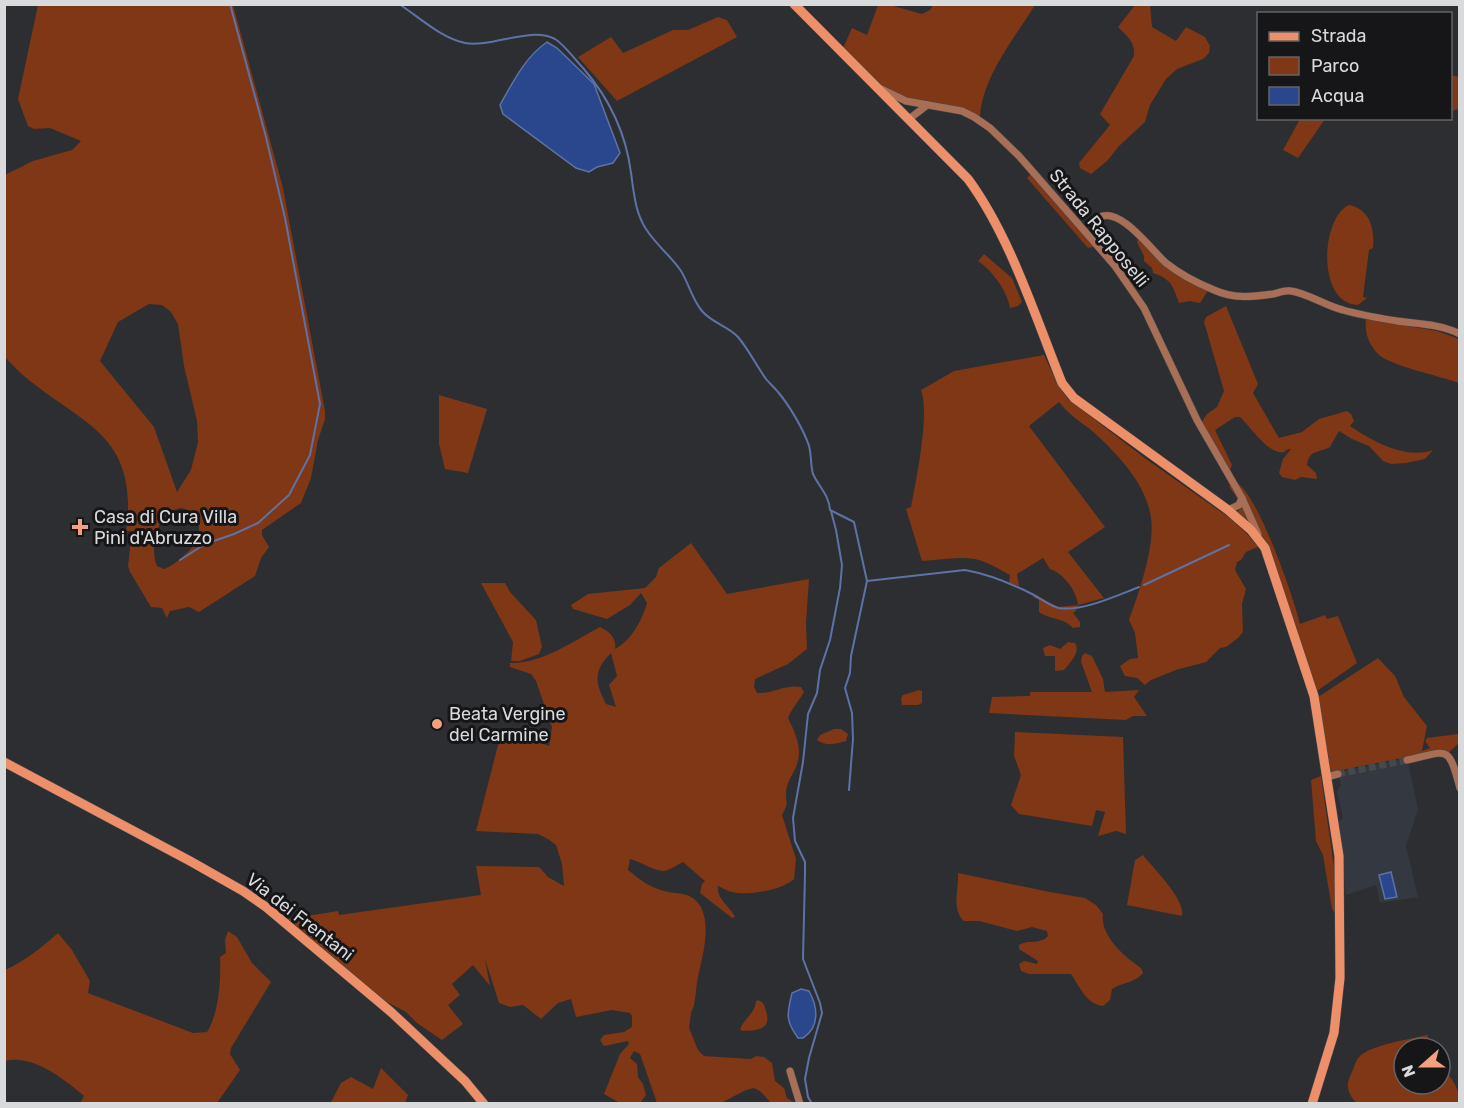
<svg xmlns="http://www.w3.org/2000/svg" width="1464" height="1108" font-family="Rubik,sans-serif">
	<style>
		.built { fill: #343841 }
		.green { fill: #7f3716; fill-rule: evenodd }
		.water { fill: #2a468d; stroke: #5e72a5; stroke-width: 1.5 }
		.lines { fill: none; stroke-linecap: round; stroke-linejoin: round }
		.stream { stroke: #5e72a5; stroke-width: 2 }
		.street-tunnel { stroke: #46484b; stroke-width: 7; stroke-dasharray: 7 3.5; stroke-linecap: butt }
		.street-casing { stroke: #484a4c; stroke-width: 8 }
		.secondary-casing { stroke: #484a4c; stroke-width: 10 }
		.street { stroke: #a86e56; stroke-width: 7 }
		.secondary { stroke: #ed906a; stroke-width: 9 }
		.poi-dot { fill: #f2a07f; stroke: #161618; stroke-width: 2 }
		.labels { text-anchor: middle; stroke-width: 6; stroke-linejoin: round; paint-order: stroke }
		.street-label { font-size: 18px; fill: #d9dadc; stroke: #161618 }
		.poi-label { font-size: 18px; fill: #d9dadc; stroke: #161618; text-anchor: start }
	</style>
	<rect width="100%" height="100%" fill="#2c2e31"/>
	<polygon class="built" points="1407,758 1418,809 1406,846 1418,897 1380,903 1376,885 1346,895 1338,822 1343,818 1337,791 1341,785 1338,772"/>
	<g class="green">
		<path d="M38 5H233L283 188 325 411V419L318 440 311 478 301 503 262 530V535L269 547 261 558 255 576 199 612 189 607 170 611 167 618 162 608 151 607 130 572 128 566 132 531H126C142 421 61 421 5 357V175L33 161 72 150 81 141 50 128 34 129 28 126 18 99ZM149 304 162 305 171 312 178 324 184 366 197 421 198 442 191 470 177 492 154 427 100 361 118 322ZM182 508C189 510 192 512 196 519 208 538 181 562 164 569L157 566C149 547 157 510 182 508Z"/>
		<path d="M878 5H890L922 14 930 10 933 5H1035C1014 39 982 77 980 118L908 98 879 87 842 51 852 28 867 35Z"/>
		<path d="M1135 5H1150L1152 27 1176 41 1186 27 1205 37 1210 46 1209 53 1203 59 1177 69 1166 79 1150 105 1145 122 1119 146 1107 161 1091 174 1080 168 1079 163 1110 125 1100 114 1134 56C1136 43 1127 36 1118 27Z"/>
		<polygon points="718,17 727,20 737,37 617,101 578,57 611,37 623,53 673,30 688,30"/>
		<polygon points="1450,75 1460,77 1459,109 1451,111"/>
		<polygon points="1300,119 1325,119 1298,158 1283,150"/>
		<polygon points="1032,173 1094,244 1093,247 1088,248 1027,178"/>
		<path d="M1349 205C1370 209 1375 229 1373 248L1369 250 1363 297 1367 298 1358 305C1316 304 1321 217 1349 205Z"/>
		<path d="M1139 237 1167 265 1209 289 1200 303 1190 301 1179 303C1173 287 1172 279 1153 273L1152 268 1144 261V256L1137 242Z"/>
		<path d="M984 254 1012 278 1022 302 1018 306 1010 308C1008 292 991 269 978 261Z"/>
		<path d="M1226 306 1258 384 1253 393 1279 438 1302 432 1319 419 1347 411 1351 414 1354 421 1350 426C1372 441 1406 460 1433 450L1425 459 1406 463 1391 464 1383 461 1369 446 1352 439 1339 431 1330 447C1320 453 1309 449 1307 465L1316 473 1317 479 1301 477 1295 480 1282 477 1279 473 1283 459 1291 449H1288L1284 452C1268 455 1251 427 1240 417H1235L1215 430 1232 465 1229 473 1200 425 1207 414 1217 407 1224 391 1204 322 1206 317Z"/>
		<path d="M1366 319 1437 331 1459 339V383C1443 377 1388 365 1378 354 1369 345 1364 332 1366 319Z"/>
		<path d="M1044 355 1057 383 1068 399 1146 459 1231 519 1250 537 1258 547 1246 552 1241 560 1237 562 1235 570 1246 589 1242 604 1243 632 1238 638 1226 647 1220 648 1206 662 1176 670 1151 680 1145 685 1137 678 1125 676 1120 666 1130 659 1138 658 1135 633 1129 620C1139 592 1155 547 1151 518 1147 487 1122 459 1100 438 1086 424 1072 419 1059 402L1029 426 1105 527 1068 552 1104 598 1078 605 1076 611 1073 613 1080 622V627L1073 628C1063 617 1050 620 1039 612V600L1033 597 1034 594 1058 607 1078 605C1077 591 1063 573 1050 569L1043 558 1017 574 1019 586 1009 583 1010 575C999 569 988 562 975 559 958 556 939 560 922 561L906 509 911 507C916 480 930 414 921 390L954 371Z"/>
		<polygon points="439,395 487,409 468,473 445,469 439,444"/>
		<path d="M1237 483C1258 495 1294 598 1300 624L1325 615 1327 619 1338 616 1357 663 1317 691 1260 534 1235 515 1242 506 1229 486Z"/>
		<path d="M691 543 727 594 809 579 806 623 807 649 788 664 755 679 754 687 757 693C773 694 784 684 801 687L804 692C799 701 792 708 788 718 796 734 804 751 795 769 791 777 787 783 786 792 785 805 790 800 782 815L796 859 794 879C783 890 747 896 732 892 727 891 723 888 718 886 716 899 730 906 735 917L732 918 700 893 702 884 705 881 683 862C677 865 670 870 664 871 653 871 642 862 630 859L628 870C639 879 649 887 664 891 671 893 680 893 687 895 717 907 703 954 698 977 696 986 696 996 694 1005L691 1013 689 1028 698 1050 704 1056 751 1059 756 1056 764 1057 772 1063 775 1081 784 1088 787 1098 795 1103H771L760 1091 754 1088 746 1090 721 1103H657L640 1054 634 1051 630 1058 637 1064 638 1077 643 1084 646 1095 640 1103H620L604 1094 620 1054 629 1044 628 1041 604 1046 600 1040 604 1035 624 1032 632 1027V1016L630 1013 612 1010 576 1017 571 999 558 1003 541 1019 523 1005 510 1007 499 1003 485 959 490 986 473 965 452 984 460 995 448 1005 463 1024 442 1040 417 1023 406 1012 385 1001 288 919 338 911 339 915 481 895 476 866 539 867 548 877 564 886 562 864 556 845 548 839 538 834 476 831 498 745C518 730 529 738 549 746L552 727 536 681 531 674 510 667V663C542 664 573 641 600 627 609 631 617 638 615 649 632 640 642 620 647 603L641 593 630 605 607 619 573 609 571 605 588 594 645 588 656 577 659 568ZM611 653 617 676 609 685 616 707 606 704C595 683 593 671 611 653Z"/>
		<polygon points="481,583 505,583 510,592 536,620 542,647 539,654 520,661 511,661 513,642"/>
		<path d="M1068 642 1075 643C1081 652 1070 663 1064 670L1055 671V656H1045L1043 648 1050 645 1060 649Z"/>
		<polygon points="1085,653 1092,656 1103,679 1105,692 1139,690 1134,697 1147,716 1133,716 1126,720 989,713 992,697 1030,696 1030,692 1092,692 1081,662 1082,656"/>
		<polygon points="1378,658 1395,676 1404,697 1427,726 1422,751 1430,748 1425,741 1427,738 1458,734 1459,743 1448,753 1422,754 1331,772 1318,697"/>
		<polygon points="919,690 922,691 922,703 918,705 902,705 901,698 903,695"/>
		<path d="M834 729H841L848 734 846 741C835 744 827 747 817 740L820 735Z"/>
		<polygon points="1015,732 1123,737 1126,834 1116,831 1098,836 1105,812 1096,810 1092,826 1019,814 1011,805 1021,775 1014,756"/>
		<polygon points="1321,776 1335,874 1336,914 1332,909 1323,855 1316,841 1311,780"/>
		<path d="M1143 855C1153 868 1186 900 1182 916L1127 905 1135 860Z"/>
		<path d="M958 873 1050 892 1085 898 1096 905 1103 914C1100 936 1125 957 1141 968L1143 973C1135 983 1123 982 1112 989L1110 1000 1103 1006C1086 1004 1080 987 1071 974H1029L1021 971 1019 964 1024 961 1037 964 1038 961 1019 949V945C1029 939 1040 945 1048 936L1047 931 1032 927 1017 931 979 921H964C951 909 959 889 958 873Z"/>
		<path d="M228 931 237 937 252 963 271 982 231 1048 230 1054 240 1070 217 1103H80L84 1096C64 1079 33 1054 5 1061V970C25 961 41 948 58 933L72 950 90 981 88 993 193 1033 207 1032C219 1013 221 980 220 957L226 953 225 940Z"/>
		<path d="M758 1000C765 1003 764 1005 766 1011 772 1029 758 1031 743 1031L740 1029C745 1018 755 1013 756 1001Z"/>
		<path d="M1427 1035 1435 1048H1404V1084H1440V1059C1447 1077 1460 1083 1459 1103H1357C1348 1095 1345 1085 1351 1074 1354 1069 1355 1061 1359 1057 1370 1045 1411 1039 1427 1035Z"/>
		<polygon points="381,1068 408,1095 405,1103 331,1102 341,1083 351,1077 373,1089"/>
	</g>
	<g class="water">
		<path d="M547 42 557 48 594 84 620 153 613 163 597 167 589 172 576 168 503 114 500 105C513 82 525 57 547 42Z"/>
		<polygon points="1391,872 1397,897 1385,899 1379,875"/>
		<path d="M801 989 809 991C818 1007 820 1027 803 1038H798C785 1020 787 1014 792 993Z"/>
	</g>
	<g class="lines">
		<g class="stream">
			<path d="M399 4C419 17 441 38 465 43 492 48 530 26 555 39 566 46 574 59 583 68 609 98 626 133 631 173 634 193 635 212 646 229 656 245 672 257 681 271 689 284 692 299 702 311 712 323 728 326 738 337 749 350 756 365 766 379 770 384 774 387 778 392 789 405 802 427 808 443 812 452 810 464 813 474 819 487 829 495 830 510L854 522 867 581 851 656 850 673 845 688 852 713 853 739 849 790"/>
			<polyline points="180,560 205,544 234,534 258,523 289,495 310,455 320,404 285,218 266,137 230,4"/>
			<path d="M867 581 965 570C987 574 1010 583 1030 593 1039 597 1049 606 1059 608 1082 612 1118 595 1139 587"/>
			<polyline points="1144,585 1229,545"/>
			<polyline points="812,1104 808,1097 805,1079 809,1058 822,1013 820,1003 803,959 805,873 805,862 795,841 793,818 803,762 808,714 817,693 820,670 830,640 840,588 842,565 836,530 831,511"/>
		</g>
		<polyline class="street-tunnel" points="1338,774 1407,760"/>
		<defs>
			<g id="street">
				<polyline points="879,88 906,101 962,111 974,117 990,128 1019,156 1115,266 1144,308 1197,420 1242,498 1239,505 1228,510"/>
				<polyline points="909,119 926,106"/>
				<path d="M1114 263 1098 227V218C1119 204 1152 251 1166 263 1181 275 1197 283 1214 290 1234 299 1252 297 1273 294 1278 293 1285 290 1291 291 1307 293 1326 306 1343 310 1360 315 1379 318 1397 321 1418 324 1440 324 1460 334"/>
				<polyline points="1242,498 1258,534"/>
				<path d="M1407 760C1449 751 1448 744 1460 788"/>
				<polyline points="1327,777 1338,774"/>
				<polyline points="790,1071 800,1104"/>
			</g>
			<g id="secondary">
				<path d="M794 4 968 179C1010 236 1035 316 1062 383L1074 398 1228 510 1251 530 1265 548 1314 696 1339 856 1340 978 1334 1033 1312 1104"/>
				<polyline points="4,762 190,861 243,891 266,907 391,1012 465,1081 484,1104"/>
			</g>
		</defs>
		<use href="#street" class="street-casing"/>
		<use href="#secondary" class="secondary-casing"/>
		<use href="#street" class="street"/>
		<use href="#secondary" class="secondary"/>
	</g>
	<g class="poi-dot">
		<path d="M77 518h6v6h6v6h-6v6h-6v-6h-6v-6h6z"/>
		<circle cx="437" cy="724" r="6"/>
	</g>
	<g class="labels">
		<g class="street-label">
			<text transform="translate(1099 228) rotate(51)" y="6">Strada Rapposelli</text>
			<text transform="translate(300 917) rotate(38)" y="6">Via dei Frentani</text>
		</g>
		<g class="poi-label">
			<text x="94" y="523">Casa di Cura Villa<tspan x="94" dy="21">Pini d'Abruzzo</tspan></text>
			<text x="449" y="720">Beata Vergine<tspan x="449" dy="21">del Carmine</tspan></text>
		</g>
	</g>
	<rect width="1464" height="1108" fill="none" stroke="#d9dadc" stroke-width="12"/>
	<rect x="1257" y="12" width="195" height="108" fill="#161618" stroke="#646466" stroke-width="1.5"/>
	<rect x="1269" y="32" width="30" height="9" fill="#ed906a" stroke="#646466" stroke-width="1.5"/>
	<text x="1311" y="42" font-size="18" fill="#d9dadc">Strada</text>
	<rect x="1269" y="57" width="30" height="18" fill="#7f3716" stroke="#646466" stroke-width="1.5"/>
	<text x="1311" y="72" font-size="18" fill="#d9dadc">Parco</text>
	<rect x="1269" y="87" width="30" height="18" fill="#2a468d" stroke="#646466" stroke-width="1.5"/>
	<text x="1311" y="102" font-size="18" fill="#d9dadc">Acqua</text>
	<g transform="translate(1422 1066) rotate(249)"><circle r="28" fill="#161618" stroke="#646466" stroke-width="1.5"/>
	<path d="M0-4.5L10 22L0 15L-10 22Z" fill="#f2a07f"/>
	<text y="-9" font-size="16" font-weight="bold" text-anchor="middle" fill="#d9dadc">N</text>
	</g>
</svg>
